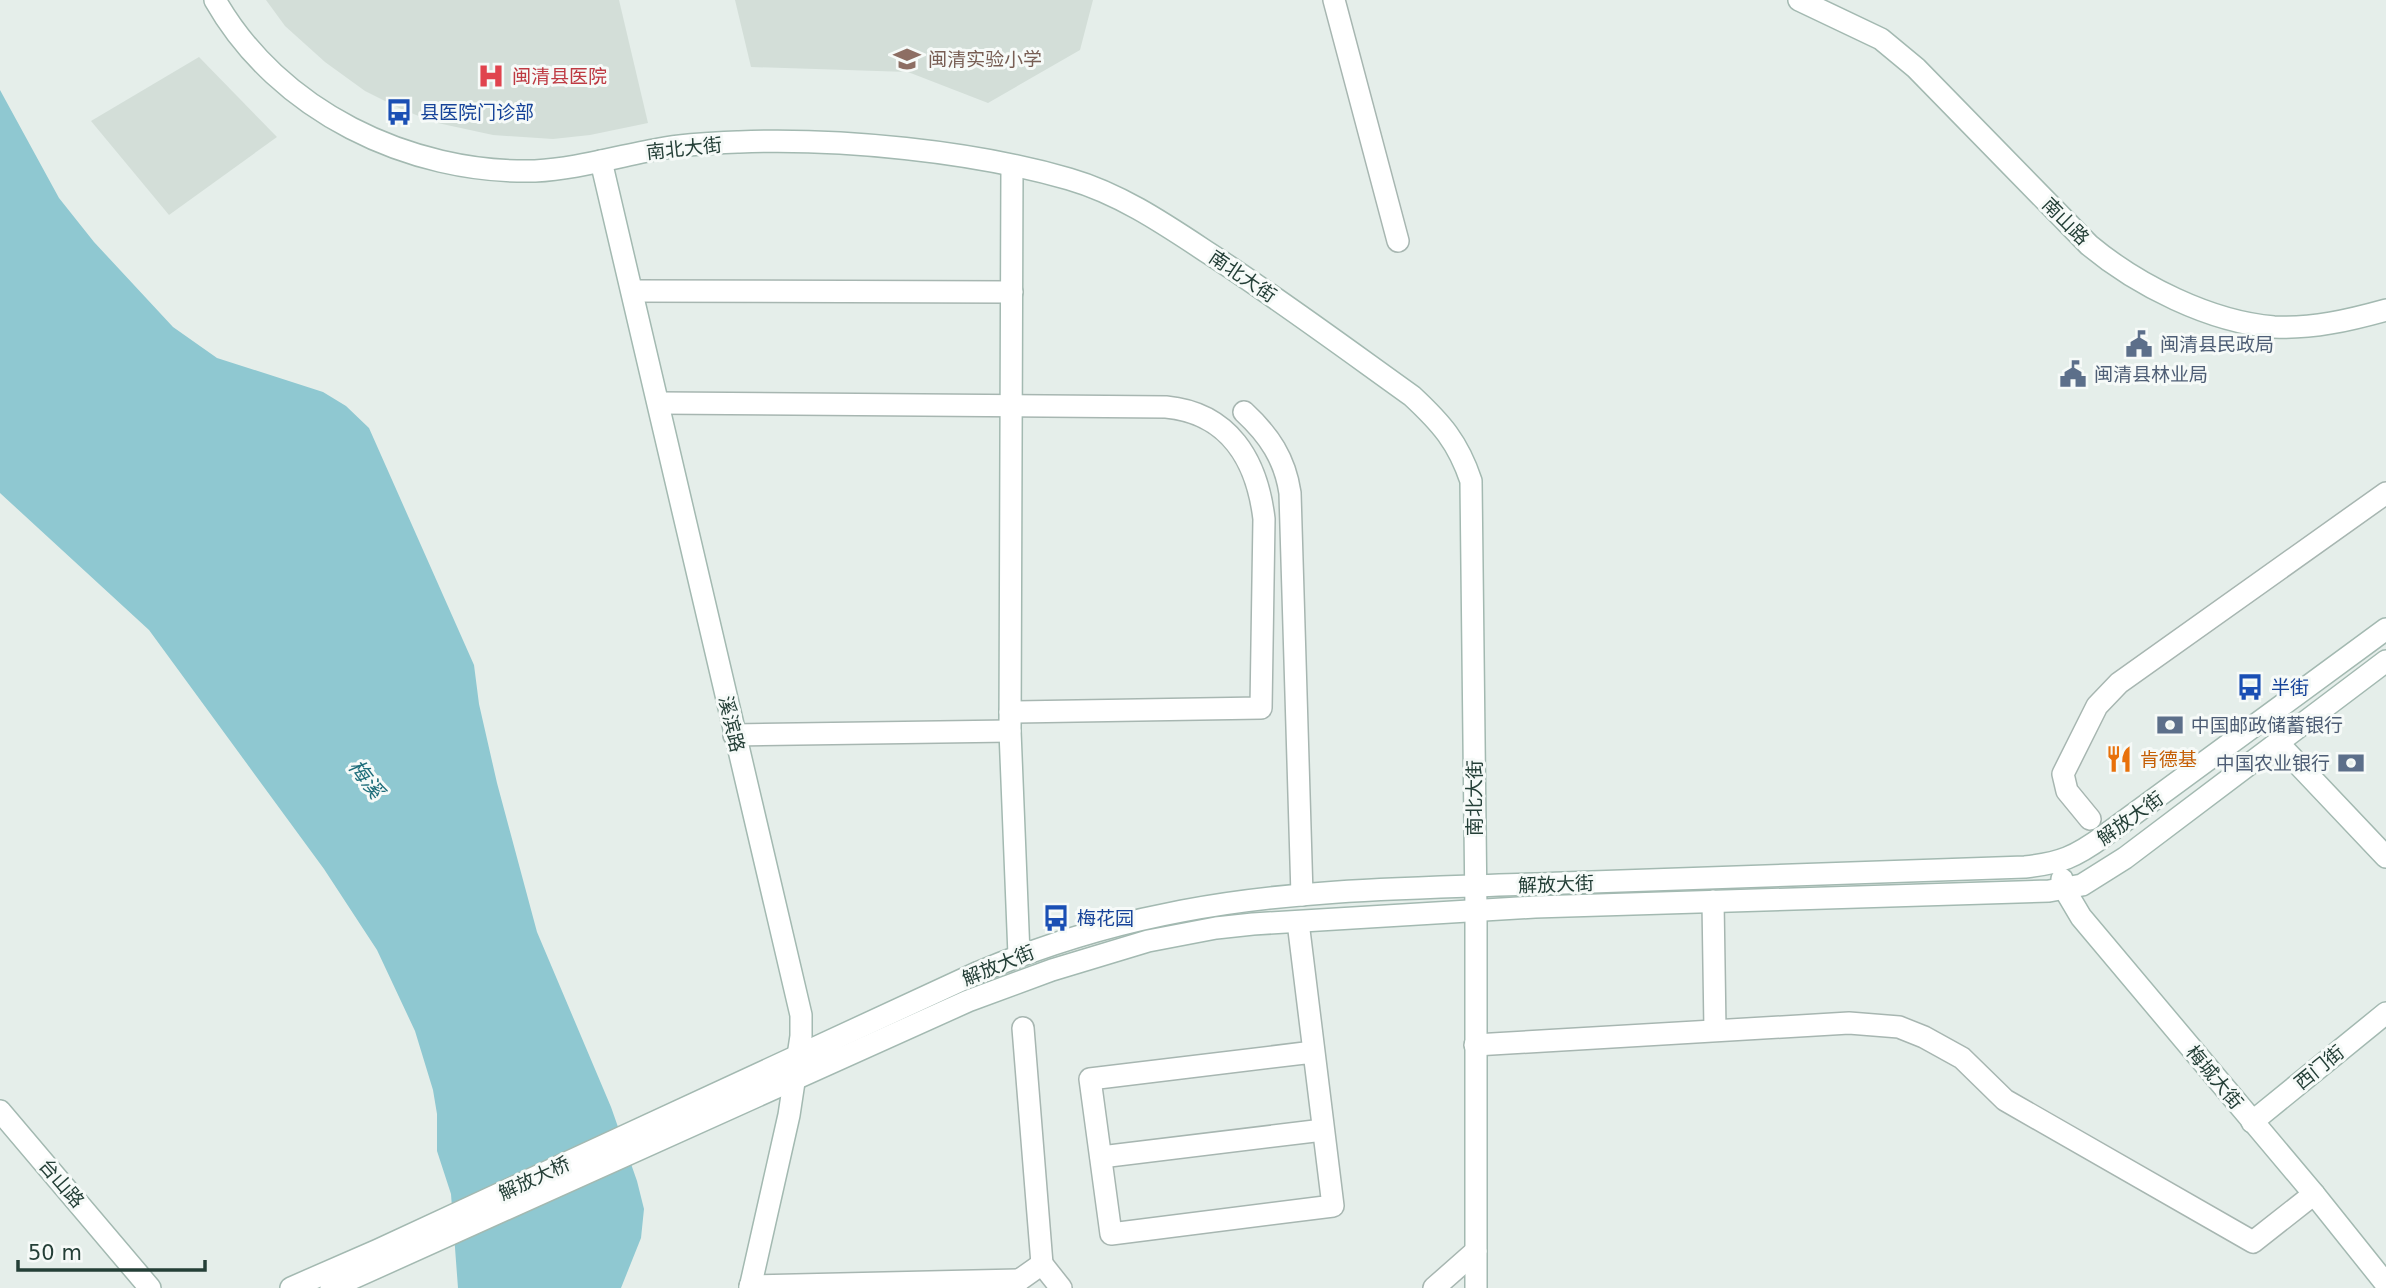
<svg xmlns="http://www.w3.org/2000/svg" width="2386" height="1288" font-family="'DejaVu Sans','Noto Sans SC',sans-serif">
	<style>
		.built { fill: #d3ded8 }
		.water { fill: #8fc8d1 }
		.lines { fill: none; stroke-linecap: round; stroke-linejoin: round }
		.street-casing { stroke: #a7b6b1; stroke-width: 24 }
		.secondary-casing { stroke: #a3b9b1; stroke-width: 24 }
		.street { stroke: #fff; stroke-width: 21 }
		.secondary { stroke: #fff; stroke-width: 21 }
		.labels { text-anchor: middle; stroke-width: 6; stroke-linejoin: round; paint-order: stroke }
		.education-label { font-size: 19px; fill: #785e54; stroke: #f6faf8; text-anchor: start }
		.health-label { font-size: 19px; fill: #be3a42; stroke: #f6faf8; text-anchor: start }
		.transit-label { font-size: 19px; fill: #164399; stroke: #f6faf8; text-anchor: start }
		.street-label { font-size: 19px; fill: #243f37; stroke: #f6faf8 }
		.service-label { font-size: 19px; fill: #4e5e75; stroke: #f6faf8; text-anchor: start }
		.food-label { font-size: 19px; fill: #c56008; stroke: #f6faf8; text-anchor: start }
		.water-label { font-size: 21px; font-style: italic; fill: #1f6e7b; stroke: #f6faf8 }
	</style>
	<rect width="100%" height="100%" fill="#e5eeea"/>
	<g class="built">
		<polygon points="266,0 619,0 648,123 590,135 553,139 493,135 433,122 397,107 365,91 325,62 285,26"/>
		<polygon points="735,0 1093,0 1080,50 988,103 908,72 751,67"/>
		<polygon points="199,57 277,137 169,215 91,121"/>
	</g>
	<polygon class="water" points="0,90 59,198 94,242 173,327 217,358 323,392 346,406 369,428 474,665 479,704 497,783 537,932 611,1107 637,1181 644,1209 641,1238 621,1288 458,1288 451,1194 437,1151 437,1114 433,1090 415,1031 377,950 324,869 149,630 0,493"/>
	<g class="lines">
		<defs>
			<g id="street">
				<polyline points="1334,0 1398,241"/>
				<polyline points="632,291 1012,292"/>
				<path d="M660 403 1166 407C1229 413 1257 460 1264 519L1261 708 1010 712"/>
				<path d="M1244 412C1269 435 1285 459 1290 493L1302 895"/>
				<polyline points="734,735 1010,731"/>
				<polyline points="2090,819 2067,791 2063,774 2097,706 2119,683 2386,493"/>
				<polyline points="1713,901 1715,1030"/>
				<polyline points="1298,922 1333,1206 1111,1234 1090,1079 1313,1052"/>
				<polyline points="1475,1045 1849,1023 1899,1027 1924,1037 1962,1058 2005,1100 2253,1242 2314,1194"/>
				<polyline points="1101,1157 1323,1130"/>
				<polyline points="1042,1264 1061,1288"/>
				<polyline points="750,1286 1019,1280"/>
				<polyline points="1008,1288 1042,1264 1023,1028"/>
				<polyline points="1434,1288 1476,1251"/>
			</g>
			<g id="secondary">
				<path d="M215 0C278 111 409 174 535 171 577 169 618 156 659 149 685 144 713 143 739 142 840 138 972 151 1069 179 1121 194 1166 225 1210 254 1279 299 1345 348 1412 396 1441 423 1458 442 1471 481L1476 911V1288"/>
				<path d="M1799 0 1881 39 1916 68 2089 245C2137 285 2210 322 2274 327 2312 329 2350 320 2386 310"/>
				<path d="M601 161C669 445 734 730 801 1015V1036L789 1115 750 1288"/>
				<polyline points="1012,166 1010,731 1019,955"/>
				<polyline points="2279,744 2386,857"/>
				<polyline points="2062,879 2065,890 2081,917 2314,1194 2386,1284"/>
				<polyline points="0,1111 150,1288"/>
				<polyline points="2252,1122 2386,1013"/>
				<path d="M291 1288 378 1250 979 972C1044 945 1112 924 1182 911 1307 887 1437 888 1563 883 1717 878 1871 873 2025 867 2061 863 2075 857 2104 836L2386 629"/>
				<polyline points="331,1288 968,1001 1052,970 1148,941 1216,928 1253,924 1535,907 2049,891 2082,885 2125,858 2386,661"/>
			</g>
		</defs>
		<use href="#street" class="street-casing"/>
		<use href="#secondary" class="secondary-casing"/>
		<use href="#street" class="street"/>
		<use href="#secondary" class="secondary"/>
	</g>
	<defs>
		<symbol id="school-bare" viewBox="-9 -9 18 18"><path d="M0-5L7-2L0 1L-7-2ZM-4 1L0 2.5L4 1V4Q0 6-4 4Z" fill="#8d6e63" stroke="#f6faf8" stroke-width="2.5" paint-order="stroke"/></symbol>
		<symbol id="hospital-bare" viewBox="-9 -9 18 18"><path d="M-5-5h3v3.5h4V-5h3V5h-3V1.5h-4V5h-3Z" fill="#e0444e" stroke="#f6faf8" stroke-width="2.5" paint-order="stroke"/></symbol>
		<symbol id="bus-bare" viewBox="-9 -9 18 18"><path d="M-5-6H5V4H4V6H2V4H-2V6H-4V4H-5ZM-3.5-4V0h7V-4ZM-3.5 1.2v1.5H-2V1.2ZM2 1.2v1.5H3.5V1.2Z" fill="#1a4fb4" stroke="#f6faf8" stroke-width="2.5" paint-order="stroke"/></symbol>
		<symbol id="civic-bare" viewBox="-9 -9 18 18"><path d="M-.6-6.5H3V-4.5H.6V-3L4-1V1h2V6H-6V1h2V-1L-.6-3ZM-1.2 2.5V6h2.4V2.5Z" fill="#5c6f8a" stroke="#f6faf8" stroke-width="2.5" paint-order="stroke"/></symbol>
		<symbol id="bank-bare" viewBox="-9 -9 18 18"><path d="M-6-4H6V4H-6ZM0-2.3a2.3 2.3 0 1 0 0 4.6a2.3 2.3 0 1 0 0-4.6Z" fill="#5c6f8a" stroke="#f6faf8" stroke-width="2.5" paint-order="stroke"/></symbol>
		<symbol id="restaurant-bare" viewBox="-9 -9 18 18"><path d="M-5-6h1v4h1v-4h1v4h1v-4h1v5L-1.5 .5V6h-2V.5L-5-1ZM5-6V6H3V1.5H1.5Q1.5-4 5-6Z" fill="#e8710a" stroke="#f6faf8" stroke-width="2.5" paint-order="stroke"/></symbol>
	</defs>
	<g fill-rule="evenodd">
		<use href="#school-bare" x="888" y="40" width="38" height="38"/>
		<use href="#hospital-bare" x="472" y="57" width="38" height="38"/>
		<use href="#bus-bare" x="380" y="93" width="38" height="38"/>
		<use href="#civic-bare" x="2120" y="325" width="38" height="38"/>
		<use href="#civic-bare" x="2054" y="355" width="38" height="38"/>
		<use href="#bus-bare" x="2231" y="668" width="38" height="38"/>
		<use href="#bank-bare" x="2151" y="706" width="38" height="38"/>
		<use href="#restaurant-bare" x="2100" y="740" width="38" height="38"/>
		<use href="#bank-bare" x="2332" y="744" width="38" height="38"/>
		<use href="#bus-bare" x="1037" y="899" width="38" height="38"/>
	</g>
	<g class="labels">
		<g class="education-label">
			<text x="928" y="66">闽清实验小学</text>
		</g>
		<g class="health-label">
			<text x="512" y="83">闽清县医院</text>
		</g>
		<g class="transit-label">
			<text x="420" y="119">县医院门诊部</text>
			<text x="2271" y="694">半街</text>
			<text x="1077" y="925">梅花园</text>
		</g>
		<g class="street-label">
			<text transform="translate(684 148) rotate(-6)" y="7">南北大街</text>
			<text transform="translate(2066 221) rotate(45)" y="7">南山路</text>
			<text transform="translate(1243 276) rotate(34)" y="7">南北大街</text>
			<text transform="translate(732 724) rotate(77)" y="7">溪滨路</text>
			<text transform="translate(1474 798) rotate(-90)" y="7">南北大街</text>
			<text transform="translate(2130 818) rotate(-36)" y="7">解放大街</text>
			<text transform="translate(1556 884) rotate(-2)" y="7">解放大街</text>
			<text transform="translate(998 965) rotate(-22)" y="7">解放大街</text>
			<text transform="translate(2319 1067) rotate(-39)" y="7">西门街</text>
			<text transform="translate(2215 1077) rotate(50)" y="7">梅城大街</text>
			<text transform="translate(534 1178) rotate(-25)" y="7">解放大桥</text>
			<text transform="translate(62 1183) rotate(49)" y="7">台山路</text>
		</g>
		<g class="service-label">
			<text x="2160" y="351">闽清县民政局</text>
			<text x="2094" y="381">闽清县林业局</text>
			<text x="2191" y="732">中国邮政储蓄银行</text>
			<text x="2330" y="770" text-anchor="end">中国农业银行</text>
		</g>
		<g class="food-label">
			<text x="2140" y="766">肯德基</text>
		</g>
		<g class="water-label">
			<text transform="translate(366 779) rotate(53)" y="7">梅溪</text>
		</g>
	</g>
	<path d="M18 1260v10h187v-10" fill="none" stroke="#243f37" stroke-width="3.5"/>
	<text x="28" y="1260" font-size="21" fill="#243f37" stroke="#f6faf8" stroke-width="5" paint-order="stroke">50 m</text>
</svg>
